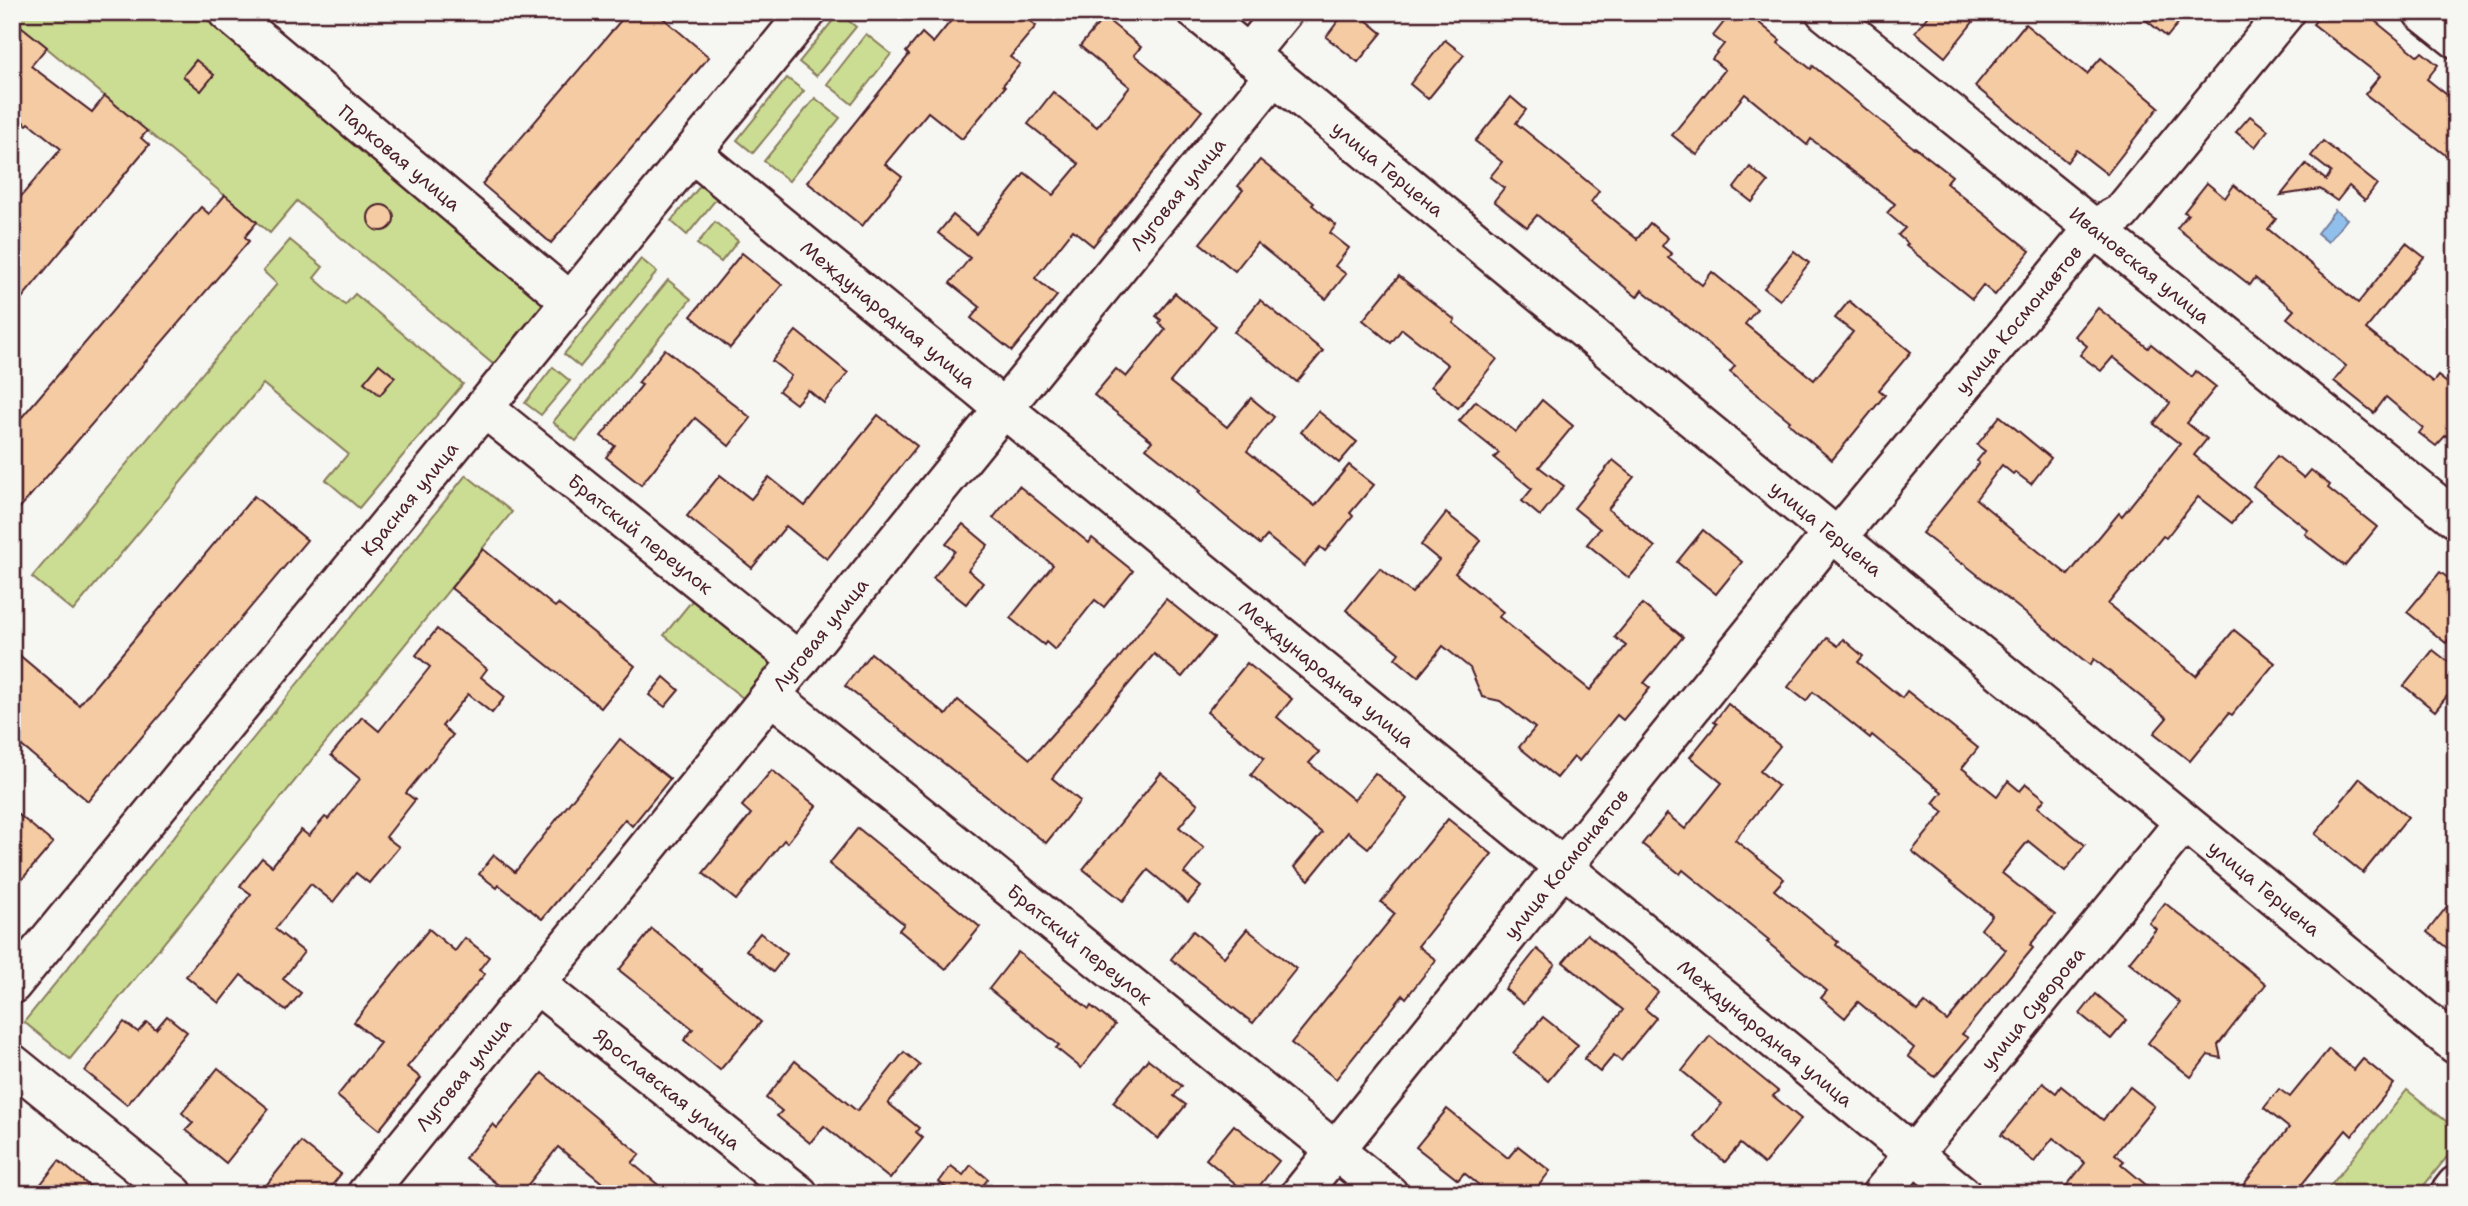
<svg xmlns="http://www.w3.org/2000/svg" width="2468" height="1206" font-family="'Shantell Sans',sans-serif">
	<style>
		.green { fill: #cbdd92; stroke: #8a7e5e; stroke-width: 2 }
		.water { fill: #91bfeb; stroke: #757f9e; stroke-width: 2 }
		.building { fill: #f5cba4; stroke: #4a1f2b; stroke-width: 2 }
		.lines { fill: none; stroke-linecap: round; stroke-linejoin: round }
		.minor-casing { stroke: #4a1f2b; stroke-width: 42 }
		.minor { stroke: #f6f6f2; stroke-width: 37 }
		.labels { text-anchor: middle; stroke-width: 7; stroke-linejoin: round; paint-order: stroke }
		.street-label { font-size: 19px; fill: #4a1f2b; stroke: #f6f6f2 }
	</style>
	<rect width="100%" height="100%" fill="#f6f6f2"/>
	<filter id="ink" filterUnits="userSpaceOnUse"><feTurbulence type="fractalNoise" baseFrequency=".0143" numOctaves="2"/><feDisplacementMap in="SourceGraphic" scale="14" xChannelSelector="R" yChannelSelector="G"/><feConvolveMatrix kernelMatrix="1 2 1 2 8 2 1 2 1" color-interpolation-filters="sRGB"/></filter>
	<g filter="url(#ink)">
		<g class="green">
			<polygon points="12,12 206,12 554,304 499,369 297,201 270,233 12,19"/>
			<polygon points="839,13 856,27 816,76 799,62"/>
			<polygon points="866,34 891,54 852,104 827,84"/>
			<polygon points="787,78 804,91 753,153 737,140"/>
			<polygon points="815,98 840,118 789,181 764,161"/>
			<polygon points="706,179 722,192 687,235 671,221"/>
			<polygon points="715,222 738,241 721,262 697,244"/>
			<polygon points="290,240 323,267 314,278 345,305 355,294 463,384 359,508 326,480 348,454 263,384 73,611 32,577 277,284 263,271"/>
			<polygon points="641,259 657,272 580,367 564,354"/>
			<polygon points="668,280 691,299 576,441 553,422"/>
			<polygon points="553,367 570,381 541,415 525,403"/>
			<polygon points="466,475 512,512 70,1059 24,1022"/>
			<polygon points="695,597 774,661 743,698 664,635"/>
			<polygon points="2407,1090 2456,1129 2456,1146 2417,1194 2324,1194"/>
		</g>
		<polygon class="water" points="2335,210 2347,219 2328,242 2317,233"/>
		<g class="building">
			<polygon points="628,12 656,12 709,57 551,243 482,184"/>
			<polygon points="958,12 1019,12 1036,26 1010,57 1020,64 1003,85 1005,87 962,139 928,112 885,164 902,177 862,226 807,182 909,55 906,52 922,33 933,43"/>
			<polygon points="1345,12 1356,12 1382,33 1358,62 1326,37"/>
			<polygon points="1732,12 1746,12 1780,40 1778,43 1811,69 1813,66 1914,148 1915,147 1952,176 1946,183 2030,251 1995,295 1983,285 1972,299 1906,246 1908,244 1898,235 1905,228 1887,213 1895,204 1811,139 1807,145 1745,94 1697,155 1672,135 1725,70 1712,59 1724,44 1713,36"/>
			<polygon points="1931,12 1981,12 1945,57 1915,32"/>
			<polygon points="2136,12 2187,12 2167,37"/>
			<polygon points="2323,12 2364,12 2418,56 2422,52 2438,65 2427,79 2456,102 2456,163 2365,94 2380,76 2313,24"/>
			<polygon points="1104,17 1141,47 1134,55 1202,111 1093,246 1073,230 1035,278 1057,296 1012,351 971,318 980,307 950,283 970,258 938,233 953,215 976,234 1025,173 1053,195 1079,164 1028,124 1053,92 1097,127 1130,87 1080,46"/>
			<polygon points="12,19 47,47 31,66 92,112 105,96 147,131 141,138 149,145 12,310 12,207 61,149 29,123 27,125 12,112"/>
			<polygon points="2025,24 2087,74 2101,58 2159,107 2107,174 2076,150 2067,162 1975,86"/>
			<polygon points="1445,40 1464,55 1428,99 1410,84"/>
			<polygon points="196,60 214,75 201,91 183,76"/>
			<polygon points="1511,97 1526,110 1516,123 1599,191 1591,202 1637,239 1650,223 1668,238 1662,246 1672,254 1668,258 1702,285 1712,272 1757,309 1745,324 1814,380 1853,332 1835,318 1849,301 1911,352 1879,390 1885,395 1832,460 1788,423 1790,421 1730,372 1735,366 1642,290 1637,297 1537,215 1527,227 1494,201 1504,188 1490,177 1502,162 1475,141"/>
			<polygon points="2250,116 2268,130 2255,147 2236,132"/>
			<polygon points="2323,141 2377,184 2365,200 2349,186 2337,201 2320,189 2281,195 2306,164 2326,180 2331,172 2311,156"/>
			<polygon points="1260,160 1314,203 1312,205 1336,225 1330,233 1349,248 1335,266 1346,274 1326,299 1257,243 1235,271 1200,243 1243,190 1238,186"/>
			<polygon points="1750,167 1768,182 1752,202 1734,188"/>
			<polygon points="2207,183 2225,198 2234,185 2276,219 2268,229 2358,303 2406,243 2424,257 2366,329 2433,382 2438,376 2456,390 2456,442 2446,435 2436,446 2419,433 2423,428 2386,397 2374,413 2334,381 2346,366 2287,318 2294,310 2255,278 2250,285 2177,228 2188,214 2184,212"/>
			<polygon points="225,195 257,222 245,237 249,241 12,517 12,409 22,417 201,207 209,214"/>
			<circle cx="381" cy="218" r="13"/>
			<polygon points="1794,251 1809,263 1780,300 1764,288"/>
			<polygon points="742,253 782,285 730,348 691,316"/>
			<polygon points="1399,276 1455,320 1453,323 1497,359 1458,408 1431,386 1448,365 1402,329 1391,343 1363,320"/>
			<polygon points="1175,293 1216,326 1170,382 1227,427 1251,398 1274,417 1247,451 1315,506 1349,465 1374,485 1350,513 1353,516 1325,551 1320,547 1304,566 1267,536 1260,544 1230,520 1198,493 1200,491 1146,448 1152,441 1094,395 1116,369 1126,377 1166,329 1159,323 1161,320 1156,316"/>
			<polygon points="1260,300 1323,351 1297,382 1234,332"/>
			<polygon points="2098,308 2148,348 2151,344 2192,377 2196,371 2216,387 2187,423 2207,439 2194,455 2250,501 2232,523 2198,497 2166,538 2163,536 2108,604 2196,676 2234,630 2275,663 2232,715 2229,713 2190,761 2154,733 2167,718 2094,659 2090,665 1963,563 1962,564 1922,533 1979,463 1977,461 1985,451 1977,445 2000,416 2051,458 2031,484 2015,472 2013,474 2002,465 1976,499 1999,518 1998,519 2068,575 2119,513 2122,516 2180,444 2154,424 2170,403 2113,357 2101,371 2080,355 2087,346 2075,336"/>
			<polygon points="796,331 848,373 824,403 808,390 796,404 779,391 791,376 772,361"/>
			<polygon points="665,349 751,418 729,446 695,418 641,485 606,457 615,446 601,436 642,385 638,383"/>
			<polygon points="379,364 395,377 380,395 364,382"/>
			<polygon points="1542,400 1573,426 1539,467 1564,486 1540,516 1522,501 1532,489 1494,458 1499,453 1459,421 1476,401 1516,432"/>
			<polygon points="1318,411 1357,442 1339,463 1301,432"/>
			<polygon points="878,415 917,446 827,559 786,526 752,568 687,516 720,475 751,499 769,477 805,506"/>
			<polygon points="2277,456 2304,478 2311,470 2330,485 2328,488 2377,527 2345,566 2305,534 2308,530 2253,486"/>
			<polygon points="1613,460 1634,477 1608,509 1655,547 1629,578 1587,544 1600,529 1574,508"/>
			<polygon points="1019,486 1089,543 1092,538 1133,571 1104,607 1095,600 1055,650 1046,642 1044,645 1010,618 1053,565 993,518"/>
			<polygon points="254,496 307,540 88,801 12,738 12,649 79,705"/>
			<polygon points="1446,513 1481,541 1455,573 1503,612 1499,617 1590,690 1626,646 1615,637 1642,604 1683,637 1644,683 1650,688 1623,720 1617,715 1579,761 1574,757 1557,778 1519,747 1535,728 1500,701 1482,697 1470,668 1443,646 1418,677 1395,658 1399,653 1346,610 1380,568 1412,593 1439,560 1421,545"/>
			<polygon points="963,524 988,545 968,570 983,583 966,604 933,578 955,551 946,544"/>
			<polygon points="1703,530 1742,562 1716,594 1677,562"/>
			<polygon points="483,549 555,607 558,604 635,666 601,708 451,588"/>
			<polygon points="2440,572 2456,584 2456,630 2446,643 2407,612"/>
			<polygon points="1166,599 1214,638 1182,677 1154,654 1106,711 1052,778 1080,801 1046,843 845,686 871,653 946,715 958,700 1030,759 1115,663"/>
			<polygon points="437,629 487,669 481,677 505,697 492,713 468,694 442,726 453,735 406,793 415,800 386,837 399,847 369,883 356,873 333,902 311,884 275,929 304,952 283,979 301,993 286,1011 241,975 219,1003 186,976 251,894 240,886 262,858 272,866 301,830 309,836 325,817 328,819 360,779 331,755 362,717 379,731 430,667 416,655"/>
			<polygon points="1827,638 1838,646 1843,639 1863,656 1858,662 1902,698 1907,691 1978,748 1962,768 1997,796 2008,781 2020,791 2026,784 2045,799 2038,807 2085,845 2065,871 2028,841 2002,873 2055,915 2030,945 2033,948 1962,1034 1968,1038 1935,1077 1908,1056 1914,1048 1858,1002 1845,1018 1821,998 1827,991 1767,942 1769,940 1683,870 1680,874 1642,844 1667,814 1685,829 1722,783 1690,757 1717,724 1714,722 1728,704 1780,746 1760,771 1778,786 1735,840 1784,879 1774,890 1838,942 1836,945 1918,1011 1925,1003 1947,1021 2006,950 1981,929 1992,915 1912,851 1944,812 1933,803 1942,792 1872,735 1870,738 1813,692 1806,701 1788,687"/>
			<polygon points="2433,650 2456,668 2456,685 2435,711 2404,686"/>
			<polygon points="1247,663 1292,699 1277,717 1319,752 1309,763 1354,800 1375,773 1407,799 1368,848 1348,832 1309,880 1294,867 1322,833 1251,775 1264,758 1207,712"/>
			<polygon points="664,677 679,690 665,707 649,695"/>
			<polygon points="620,739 670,779 632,826 625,819 542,919 499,885 497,888 479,874 494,855 515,872"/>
			<polygon points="772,770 816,806 787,843 784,840 736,900 703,873 751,814 742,806"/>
			<polygon points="1161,773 1198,804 1179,827 1204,848 1184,873 1201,887 1188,903 1148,870 1123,901 1083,869"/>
			<polygon points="2360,778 2408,817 2363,873 2315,834"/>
			<polygon points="12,809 53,843 12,891"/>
			<polygon points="1448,819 1492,854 1418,946 1436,960 1406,998 1403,995 1336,1079 1291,1043 1395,914 1381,902"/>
			<polygon points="858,828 980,927 946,969 899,930 904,924 829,864"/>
			<polygon points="2456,895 2456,955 2427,932"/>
			<polygon points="2165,903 2266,984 2218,1045 2221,1058 2208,1055 2191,1077 2148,1043 2180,1003 2129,962 2156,929 2149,923"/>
			<polygon points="429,929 455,951 465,938 489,957 479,970 485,974 407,1067 421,1078 379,1130 337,1096 380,1043 354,1022"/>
			<polygon points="652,929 701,969 700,970 761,1022 720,1070 684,1040 693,1029 619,970"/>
			<polygon points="1247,929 1296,969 1253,1023 1171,959 1193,931 1224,957"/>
			<polygon points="760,933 787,954 773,972 746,950"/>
			<polygon points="1587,934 1658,992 1645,1009 1656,1018 1621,1061 1614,1055 1600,1072 1584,1059 1623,1010 1563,962"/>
			<polygon points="1537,949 1555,964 1523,1004 1505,989"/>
			<polygon points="1018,952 1089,1009 1091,1006 1115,1025 1081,1068 1056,1048 1059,1045 989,989"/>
			<polygon points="2096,994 2127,1020 2111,1039 2080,1014"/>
			<polygon points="167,1016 187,1032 127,1105 85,1071 124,1022 138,1032 147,1022 156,1029"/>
			<polygon points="1543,1017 1578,1045 1548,1081 1513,1053"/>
			<polygon points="1710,1036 1778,1091 1773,1096 1801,1119 1764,1164 1740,1144 1725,1162 1695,1137 1722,1104 1682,1071"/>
			<polygon points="2329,1049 2354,1070 2363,1059 2394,1084 2352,1136 2346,1130 2294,1194 2236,1194 2289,1128 2264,1108 2279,1089 2290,1097"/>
			<polygon points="904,1052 920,1065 888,1103 919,1128 916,1132 923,1138 890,1179 824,1126 810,1143 777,1116 782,1111 766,1098 795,1061 857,1111"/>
			<polygon points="1148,1059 1182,1086 1174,1096 1186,1105 1158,1139 1113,1102"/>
			<polygon points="218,1068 269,1109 226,1163 186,1130 193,1123 182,1113"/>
			<polygon points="542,1073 640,1154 632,1163 669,1194 616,1194 558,1147 522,1192 514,1186 508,1193 465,1158 493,1124 497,1128"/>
			<polygon points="2043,1083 2056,1093 2061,1086 2103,1120 2130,1087 2154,1106 2115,1154 2124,1161 2121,1164 2157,1194 2060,1194 2085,1163 2053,1138 2034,1162 2001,1135"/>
			<polygon points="1447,1109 1508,1158 1518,1146 1550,1171 1532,1194 1490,1194 1464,1173 1458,1180 1416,1147"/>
			<polygon points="1234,1125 1279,1161 1253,1194 1248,1194 1206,1159"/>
			<polygon points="301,1142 341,1174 325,1194 259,1194"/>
			<polygon points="59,1161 99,1194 33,1194"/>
			<polygon points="971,1165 988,1179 980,1189 986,1194 948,1194 950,1191 939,1182 951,1166 963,1175"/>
		</g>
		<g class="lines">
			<defs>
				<g id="minor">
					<path id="s1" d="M227 12 571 302"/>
					<path id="s2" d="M1197 12 2456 1045"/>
					<path id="s3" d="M1825 12 2456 519"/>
					<polyline points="2422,12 2456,39"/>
					<polyline points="1248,55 1283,12"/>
					<path id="s4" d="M692 153 1962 1194"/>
					<path id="s5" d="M484 408 799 661"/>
					<path id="s6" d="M1837 538 2094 228 2121 213 2286 12"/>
					<path id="s7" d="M771 695 1389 1194"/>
					<path id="s8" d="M536 984 799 1194"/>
					<path id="s9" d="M12 985 807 12"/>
					<polyline points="12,1063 174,1194"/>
					<path id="s10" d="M366 1194 1274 75"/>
					<path id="s11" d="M1300 1194 1832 533"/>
					<path id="s12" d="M1881 1194 2184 822"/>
					<polyline points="2449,1194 2456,1185"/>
				</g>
			</defs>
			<use href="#minor" class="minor-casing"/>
			<use href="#minor" class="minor"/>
		</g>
	</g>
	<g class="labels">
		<g class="street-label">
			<text dy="7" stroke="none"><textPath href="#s1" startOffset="226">Парковая улица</textPath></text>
			<text dy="7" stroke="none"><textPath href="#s2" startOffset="247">улица Герцена</textPath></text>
			<text dy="7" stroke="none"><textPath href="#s10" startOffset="1288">Луговая улица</textPath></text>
			<text dy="7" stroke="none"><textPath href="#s3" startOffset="404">Ивановская улица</textPath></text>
			<text dy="7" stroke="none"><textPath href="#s4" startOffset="254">Международная улица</textPath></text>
			<text dy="7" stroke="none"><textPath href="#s6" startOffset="284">улица Космонавтов</textPath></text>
			<text dy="7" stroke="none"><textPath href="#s9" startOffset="628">Красная улица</textPath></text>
			<text dy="7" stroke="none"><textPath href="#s2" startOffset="814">улица Герцена</textPath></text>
			<text dy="7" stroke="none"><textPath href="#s5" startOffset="201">Братский переулок</textPath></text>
			<text dy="7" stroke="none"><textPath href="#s10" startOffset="721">Луговая улица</textPath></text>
			<text dy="7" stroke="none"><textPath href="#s4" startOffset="821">Международная улица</textPath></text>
			<text dy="7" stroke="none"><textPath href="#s11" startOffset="424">улица Космонавтов</textPath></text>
			<text dy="7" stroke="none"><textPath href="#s2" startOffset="1381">улица Герцена</textPath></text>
			<text dy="7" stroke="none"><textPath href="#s7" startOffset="397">Братский переулок</textPath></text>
			<text dy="7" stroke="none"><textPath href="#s12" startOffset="240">улица Суворова</textPath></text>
			<text dy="7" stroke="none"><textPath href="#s4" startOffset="1388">Международная улица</textPath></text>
			<text dy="7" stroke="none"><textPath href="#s10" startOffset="154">Луговая улица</textPath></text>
			<text dy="7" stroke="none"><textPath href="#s8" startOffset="168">Ярославская улица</textPath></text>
		</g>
	</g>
	<rect width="2468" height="1206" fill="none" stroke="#f6f6f2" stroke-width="42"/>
	<rect x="21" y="21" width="2426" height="1164" fill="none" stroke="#4a1f2b" stroke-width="2.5" filter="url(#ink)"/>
</svg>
